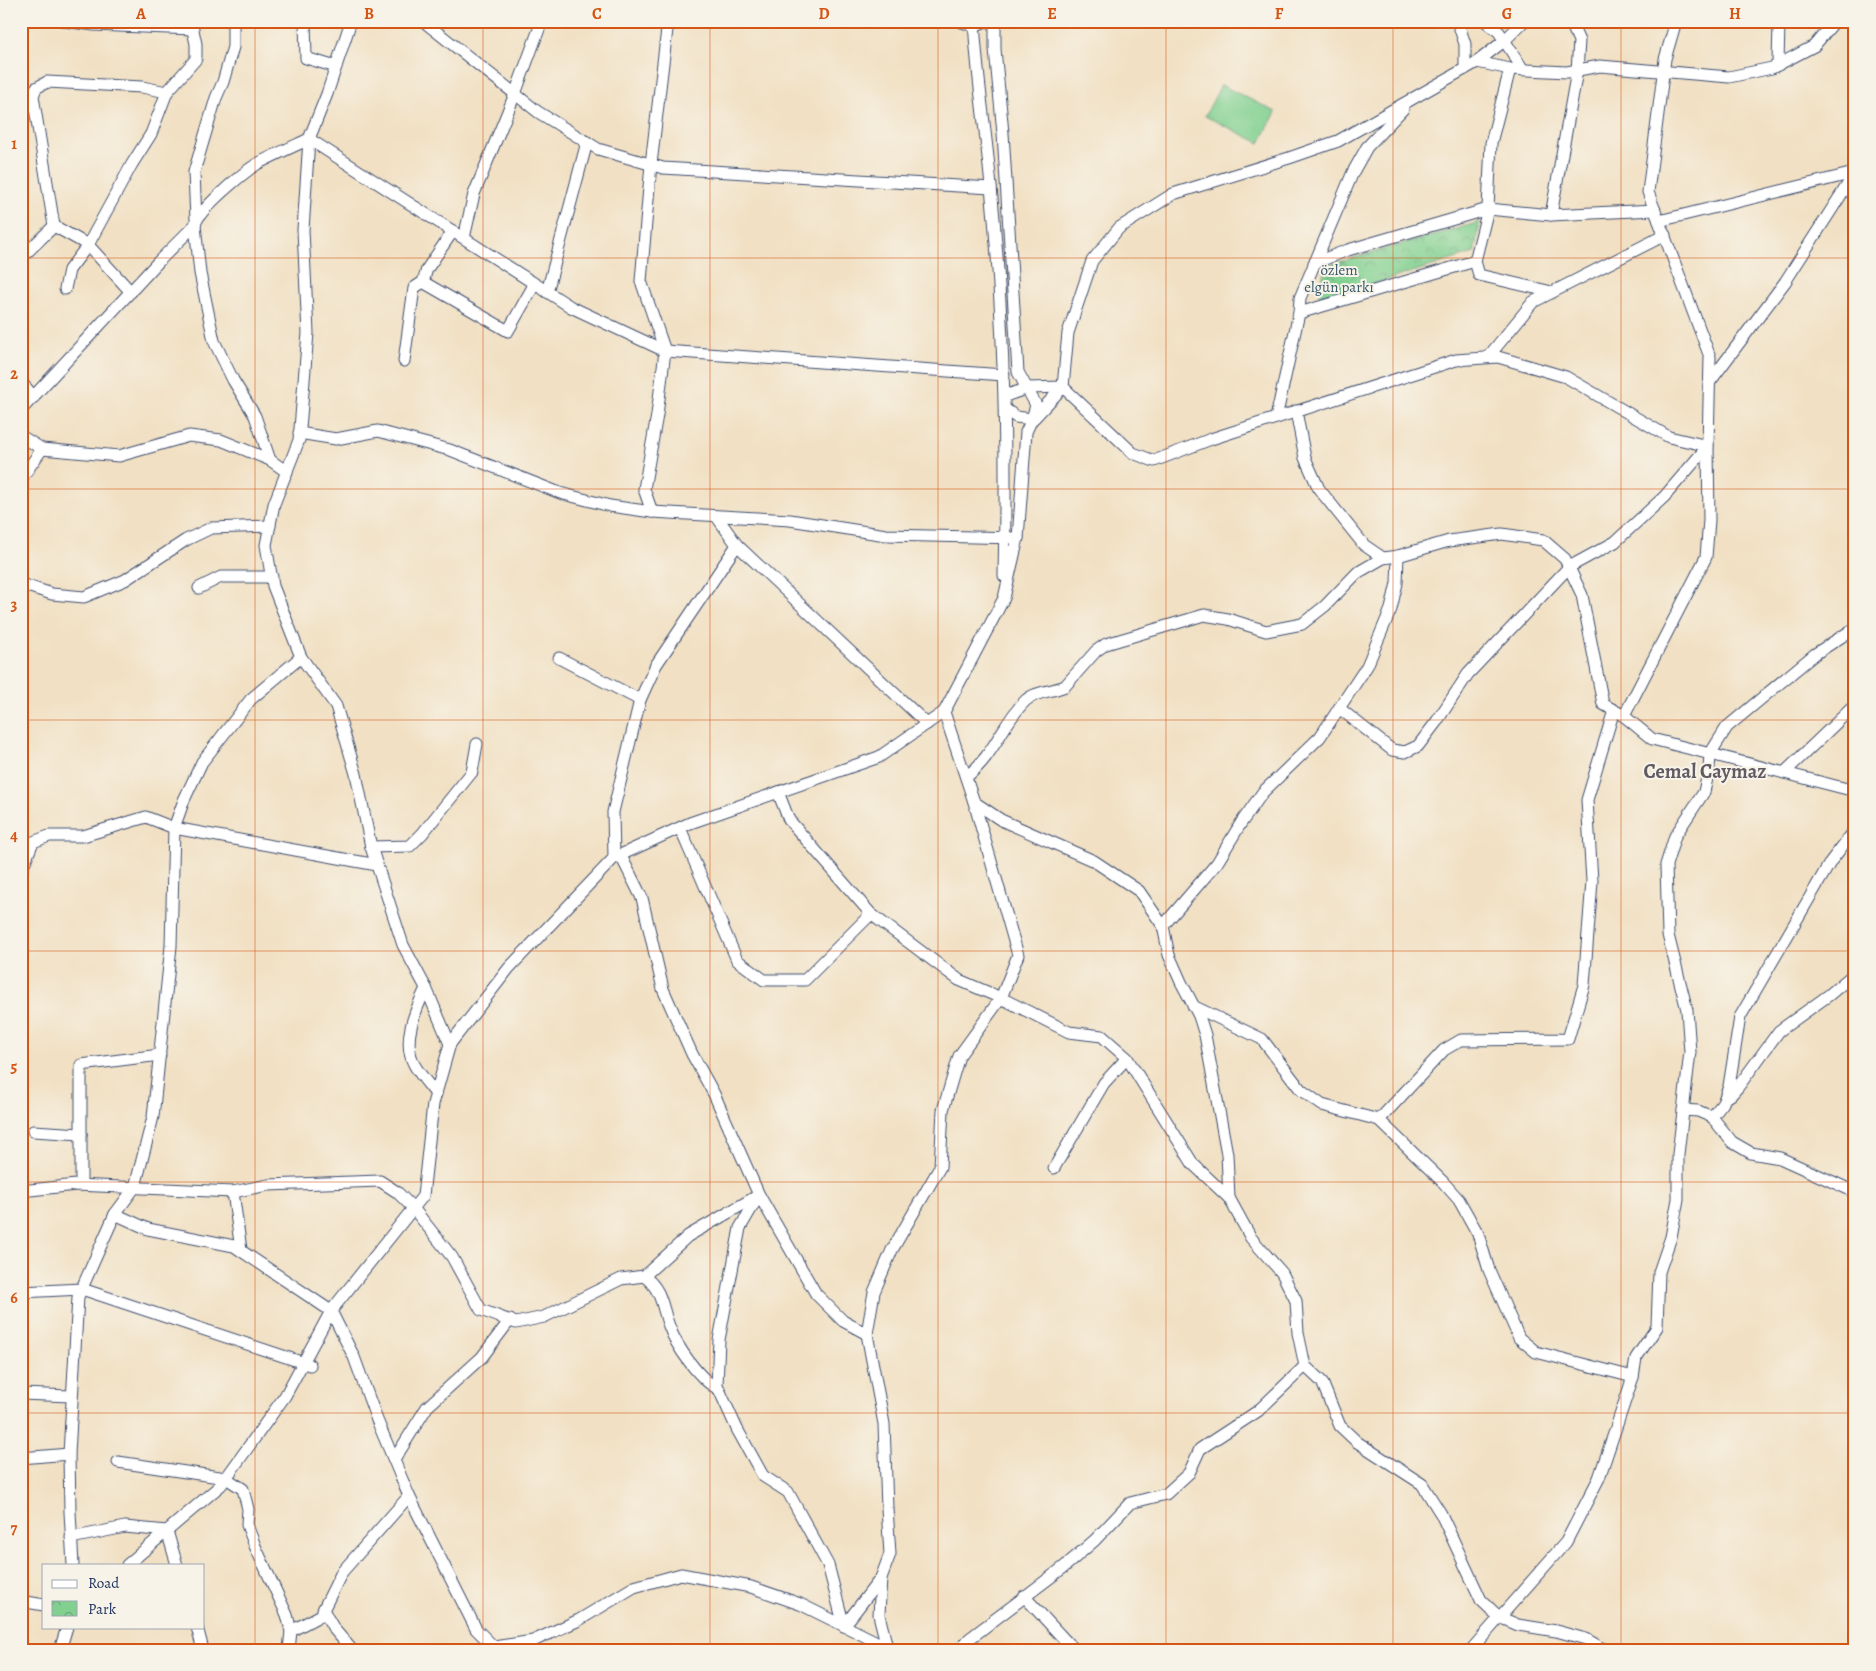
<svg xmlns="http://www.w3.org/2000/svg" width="1876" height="1671" font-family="Alegreya,serif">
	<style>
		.park { fill: url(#park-crowns); stroke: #4e8077 }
		.garden { fill: #81d090; stroke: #4e8077 }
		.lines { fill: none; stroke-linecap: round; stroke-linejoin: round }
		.minor-casing { stroke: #3b4a6d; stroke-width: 13 }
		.minor { stroke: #fff; stroke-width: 11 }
		.grid { fill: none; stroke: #d45514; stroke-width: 1; stroke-opacity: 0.55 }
		.labels { text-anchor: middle; stroke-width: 4; stroke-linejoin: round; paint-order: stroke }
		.park-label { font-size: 15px; fill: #34576a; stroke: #f7f3e8 }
		.district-label { font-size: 20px; font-weight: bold; fill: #615b64; stroke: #f7f3e8 }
		.neatline { fill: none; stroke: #d45514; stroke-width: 2 }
		.grid-label { font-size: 16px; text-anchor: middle; font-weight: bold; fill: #d45514 }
	</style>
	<defs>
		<pattern id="park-crowns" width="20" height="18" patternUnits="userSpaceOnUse" patternTransform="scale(1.25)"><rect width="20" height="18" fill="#81d090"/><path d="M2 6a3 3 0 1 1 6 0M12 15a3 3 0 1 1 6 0" fill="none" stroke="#69a979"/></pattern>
	</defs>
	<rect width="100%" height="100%" fill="#f7f3e8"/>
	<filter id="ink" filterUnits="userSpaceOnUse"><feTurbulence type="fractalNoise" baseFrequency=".02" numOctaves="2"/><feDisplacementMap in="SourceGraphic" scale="10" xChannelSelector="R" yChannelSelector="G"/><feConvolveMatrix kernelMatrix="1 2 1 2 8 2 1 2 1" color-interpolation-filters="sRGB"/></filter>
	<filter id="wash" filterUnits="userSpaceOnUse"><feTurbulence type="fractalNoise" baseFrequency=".0096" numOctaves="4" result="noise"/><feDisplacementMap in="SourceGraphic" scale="20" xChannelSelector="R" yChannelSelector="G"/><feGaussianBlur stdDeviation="1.12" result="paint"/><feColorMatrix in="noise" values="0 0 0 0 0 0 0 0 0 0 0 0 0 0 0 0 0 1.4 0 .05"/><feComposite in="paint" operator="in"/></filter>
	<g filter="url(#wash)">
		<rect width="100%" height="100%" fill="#f1e0c3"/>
		<polygon class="park" points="1480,222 1474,253 1318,301 1325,266"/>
		<polygon class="garden" points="1221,85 1276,112 1260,143 1205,116"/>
	</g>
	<g filter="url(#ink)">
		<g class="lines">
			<defs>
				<g id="minor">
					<polyline points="64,21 94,25 193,29"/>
					<polyline points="305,21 306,58 336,67"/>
					<polyline points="351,21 327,94 309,139 303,230 308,333 299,440 274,504 266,545 273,586 301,657 336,706 356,774 371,847 403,945 426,988 450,1044"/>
					<polyline points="423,21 538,112 598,149 663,168 991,188"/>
					<polyline points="959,21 974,26 986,21"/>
					<path d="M974 21C977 77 986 131 991 187 1004 316 1007 446 1004 576"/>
					<polyline points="1456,21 1458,23 1465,44 1465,69"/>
					<polyline points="1485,21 1499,32 1522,68"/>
					<polyline points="1477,62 1510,69 1567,72 1600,66 1729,77 1772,68 1814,46 1835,21"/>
					<polyline points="1778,65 1779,21"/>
					<polyline points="1510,69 1491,143 1488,209 1475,261 1479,275 1552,292"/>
					<polyline points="1551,215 1577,71 1579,41 1570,21"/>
					<polyline points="196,220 194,172 216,98 223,82 233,47 233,21"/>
					<polyline points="1659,221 1854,173"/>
					<polyline points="195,225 200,273 214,341 233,380 255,416 270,460"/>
					<polyline points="54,226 33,96 36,88 47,82 142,87 167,92"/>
					<polyline points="54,226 88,245 131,292"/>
					<polyline points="464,238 474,194 515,94 542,21"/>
					<polyline points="21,258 54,226"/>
					<polyline points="1314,263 1348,250 1488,209 1551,215 1655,210"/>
					<polyline points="423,282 508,331 534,285"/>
					<polyline points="65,289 69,270 88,245 132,164 151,134 167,92 196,59 196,44 191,21"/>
					<polyline points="547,292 587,142"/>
					<polyline points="1299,313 1475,261"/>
					<polyline points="1488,357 1533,302 1665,235"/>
					<polyline points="404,361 414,288 423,282 427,269 453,231"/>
					<polyline points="21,382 34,397"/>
					<polyline points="1709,383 1785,282 1855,173"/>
					<polyline points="1005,396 1028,388 1063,387 1133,453 1154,461 1211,439 1456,360 1498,357 1566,377 1669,437 1708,446 1709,520 1706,557 1624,716"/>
					<polyline points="1005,409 1016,417 1032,419"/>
					<path d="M21 410 159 261 195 225C198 210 243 173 257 164 274 155 292 147 309 139L571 307 665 351 1004 375"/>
					<polyline points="1296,411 1305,458 1319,489 1364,545 1383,558 1398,556 1449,541 1502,534 1543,540 1565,559 1582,595 1603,704 1624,716 1652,739 1855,791"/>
					<polyline points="1034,418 1063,387 1068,333 1092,261 1119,228 1173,194 1289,158 1338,141 1477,62 1504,41 1524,21"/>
					<polyline points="1276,418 1299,313 1300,298 1353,172 1367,147 1403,109"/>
					<polyline points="299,433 336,439 378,431 450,450 560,493 610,506 652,512 790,520 886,535 1018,538"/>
					<polyline points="21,436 42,449 119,456 189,436 221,440 270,460 287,472"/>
					<polyline points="21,479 42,449"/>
					<polyline points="652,512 644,489 657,415 665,351 641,281 651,164 668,21"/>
					<polyline points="717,517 737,545 927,724"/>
					<polyline points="21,584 52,594 84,597 125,580 186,540 211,528 270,526"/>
					<polyline points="199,588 221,577 272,577"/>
					<polyline points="559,658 640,700"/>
					<polyline points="1339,708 1392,750 1405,752 1418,746 1437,721 1468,674 1569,567 1615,542 1664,497 1708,446 1710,357 1648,192 1665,59 1676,21"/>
					<polyline points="1784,773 1855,705"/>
					<path d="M966 777C994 756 1002 724 1025 701 1035 691 1052 692 1065 686L1096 651 1106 644 1204 615 1228 619 1266 631 1302 624 1325 606 1357 573 1383 558"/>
					<polyline points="778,792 789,820 871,914 959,980 1001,998 1069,1032 1102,1036 1127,1058 1193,1164 1229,1198"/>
					<polyline points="974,802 1001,820 1094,861 1139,891 1163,926 1169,955 1181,982 1199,1016 1205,1035 1227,1154 1229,1198 1251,1238 1282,1273 1296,1301 1298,1333 1305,1366 1322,1382 1340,1426 1357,1442 1422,1484 1441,1514 1481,1600 1499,1617 1518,1625 1556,1631 1586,1639 1605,1650"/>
					<polyline points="680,828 737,960 764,980 805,980 871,914"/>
					<polyline points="371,847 410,846 422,834 472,772 477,744"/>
					<polyline points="621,856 642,898 663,989 692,1054 714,1094 759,1195 816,1294 843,1321 867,1334"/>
					<polyline points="614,858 613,812 640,700 656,665 737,545"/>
					<polyline points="21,871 33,842 49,836 83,836 146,817 174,828 377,865"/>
					<polyline points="1163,926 1217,863 1241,823 1263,792 1320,737 1367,666 1391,609 1397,583 1398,556"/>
					<path d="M426 988C415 1011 401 1042 415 1066 421 1076 429 1085 436 1094"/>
					<polyline points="1193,1006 1262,1039 1301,1090 1322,1105 1379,1120 1443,1182 1459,1200 1478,1234 1489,1270 1519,1338 1536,1352 1633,1377"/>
					<polyline points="1726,1097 1731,1095 1738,1087 1779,1031 1829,995 1855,973"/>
					<polyline points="1683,1110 1698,1111 1712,1117 1732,1142 1751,1153 1780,1158 1855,1192"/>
					<polyline points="1712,1117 1723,1103 1729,1086 1740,1017 1831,861 1855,830"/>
					<polyline points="1379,1120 1444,1050 1461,1040 1568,1039 1584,985 1592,881 1587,800 1614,710"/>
					<polyline points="33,1131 81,1134"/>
					<polyline points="1054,1168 1104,1083 1127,1058"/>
					<polyline points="81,1185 81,1065 160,1055"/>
					<polyline points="21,1191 76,1185 233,1192 268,1185 380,1181 397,1192 413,1208 452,1257 481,1310 516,1323 544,1317 621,1279 644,1276 688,1236 759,1195"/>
					<polyline points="233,1192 241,1250"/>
					<polyline points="758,1197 740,1228 719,1340 717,1385 737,1429 763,1476 788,1492 828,1565 844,1626"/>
					<polyline points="115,1214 148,1229 234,1246 331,1311 354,1357 377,1420 409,1496 476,1629 494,1647"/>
					<path d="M644 1276C663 1291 661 1305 669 1326 676 1346 700 1381 719 1389"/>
					<polyline points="21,1292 82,1289 310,1365"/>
					<polyline points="21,1394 71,1396"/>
					<polyline points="21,1458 69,1454"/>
					<polyline points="394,1460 427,1407 482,1357 510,1320"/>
					<polyline points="118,1462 226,1478 243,1489 248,1509 247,1525 255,1546 287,1615 291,1631 289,1650"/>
					<polyline points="71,1538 125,1527 167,1531 177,1565"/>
					<polyline points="73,1565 70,1512 69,1454 78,1297 115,1214 135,1187 153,1117 171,946 174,828 184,800 202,762 251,699 301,657"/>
					<polyline points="127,1565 221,1485 285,1396 331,1311 423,1196 433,1104 450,1044 509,968 614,858 690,823 879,757 944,712 1004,598 1018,538 1026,432 1032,419 1036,405 1018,372 1003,133 995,49 995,21"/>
					<polyline points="881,1578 879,1615 887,1647 886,1650"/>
					<polyline points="1024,1596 1074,1650"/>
					<polyline points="21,1601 44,1605"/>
					<polyline points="844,1626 881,1578 890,1554 887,1508 884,1424 867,1334 874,1292 892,1250 940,1167 943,1110 959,1056 1001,998 1018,955 974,802 944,712"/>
					<polyline points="197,1627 203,1650"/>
					<polyline points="291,1631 325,1613"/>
					<polyline points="494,1647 533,1641 579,1620 634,1587 681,1574 751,1587 800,1604 887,1647 890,1650"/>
					<polyline points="60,1650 67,1627"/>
					<polyline points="352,1650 334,1629 323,1610 342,1572 409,1496"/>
					<polyline points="960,1650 969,1639 1064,1567 1095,1540 1130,1503 1166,1494 1189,1473 1200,1449 1258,1411 1305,1366"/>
					<polyline points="1471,1650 1566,1542 1599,1478 1633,1377 1636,1358 1657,1327 1659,1272 1671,1237 1678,1199 1678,1154 1690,1052 1687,1010 1668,935 1666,865 1675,836 1704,792 1709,769 1710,754 1727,727 1815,654 1855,628"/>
				</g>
			</defs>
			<use href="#minor" class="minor-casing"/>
			<use href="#minor" class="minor"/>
		</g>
	</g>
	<path class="grid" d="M255 21V1650M483 21V1650M710 21V1650M938 21V1650M1166 21V1650M1393 21V1650M1621 21V1650M21 258H1855M21 489H1855M21 720H1855M21 951H1855M21 1182H1855M21 1413H1855"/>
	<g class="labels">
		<g class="park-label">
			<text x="1339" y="275">özlem<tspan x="1339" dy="17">elgün parkı</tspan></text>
		</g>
		<g class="district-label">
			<text x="1705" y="778">Cemal Caymaz</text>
		</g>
	</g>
	<rect width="1876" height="1671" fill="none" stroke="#f7f3e8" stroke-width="55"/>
	<rect x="42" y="1564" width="162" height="65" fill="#f7f3e8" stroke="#9fa5b1"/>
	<rect x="52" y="1580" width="25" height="8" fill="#ffffff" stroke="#9fa5b1"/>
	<text x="88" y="1588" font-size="15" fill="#1b2f5e">Road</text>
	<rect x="52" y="1601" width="25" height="15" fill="url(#park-crowns)" stroke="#9fa5b1"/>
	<text x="88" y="1614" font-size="15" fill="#1b2f5e">Park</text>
	<rect x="28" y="28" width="1820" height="1616" class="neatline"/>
	<g class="grid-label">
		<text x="141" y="19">A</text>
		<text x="369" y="19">B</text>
		<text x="597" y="19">C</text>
		<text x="824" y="19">D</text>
		<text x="1052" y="19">E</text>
		<text x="1279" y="19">F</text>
		<text x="1507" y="19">G</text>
		<text x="1735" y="19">H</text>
		<text x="14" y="149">1</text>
		<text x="14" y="379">2</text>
		<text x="14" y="610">3</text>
		<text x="14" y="841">4</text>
		<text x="14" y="1072">5</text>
		<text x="14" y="1303">6</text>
		<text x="14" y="1534">7</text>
	</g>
</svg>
